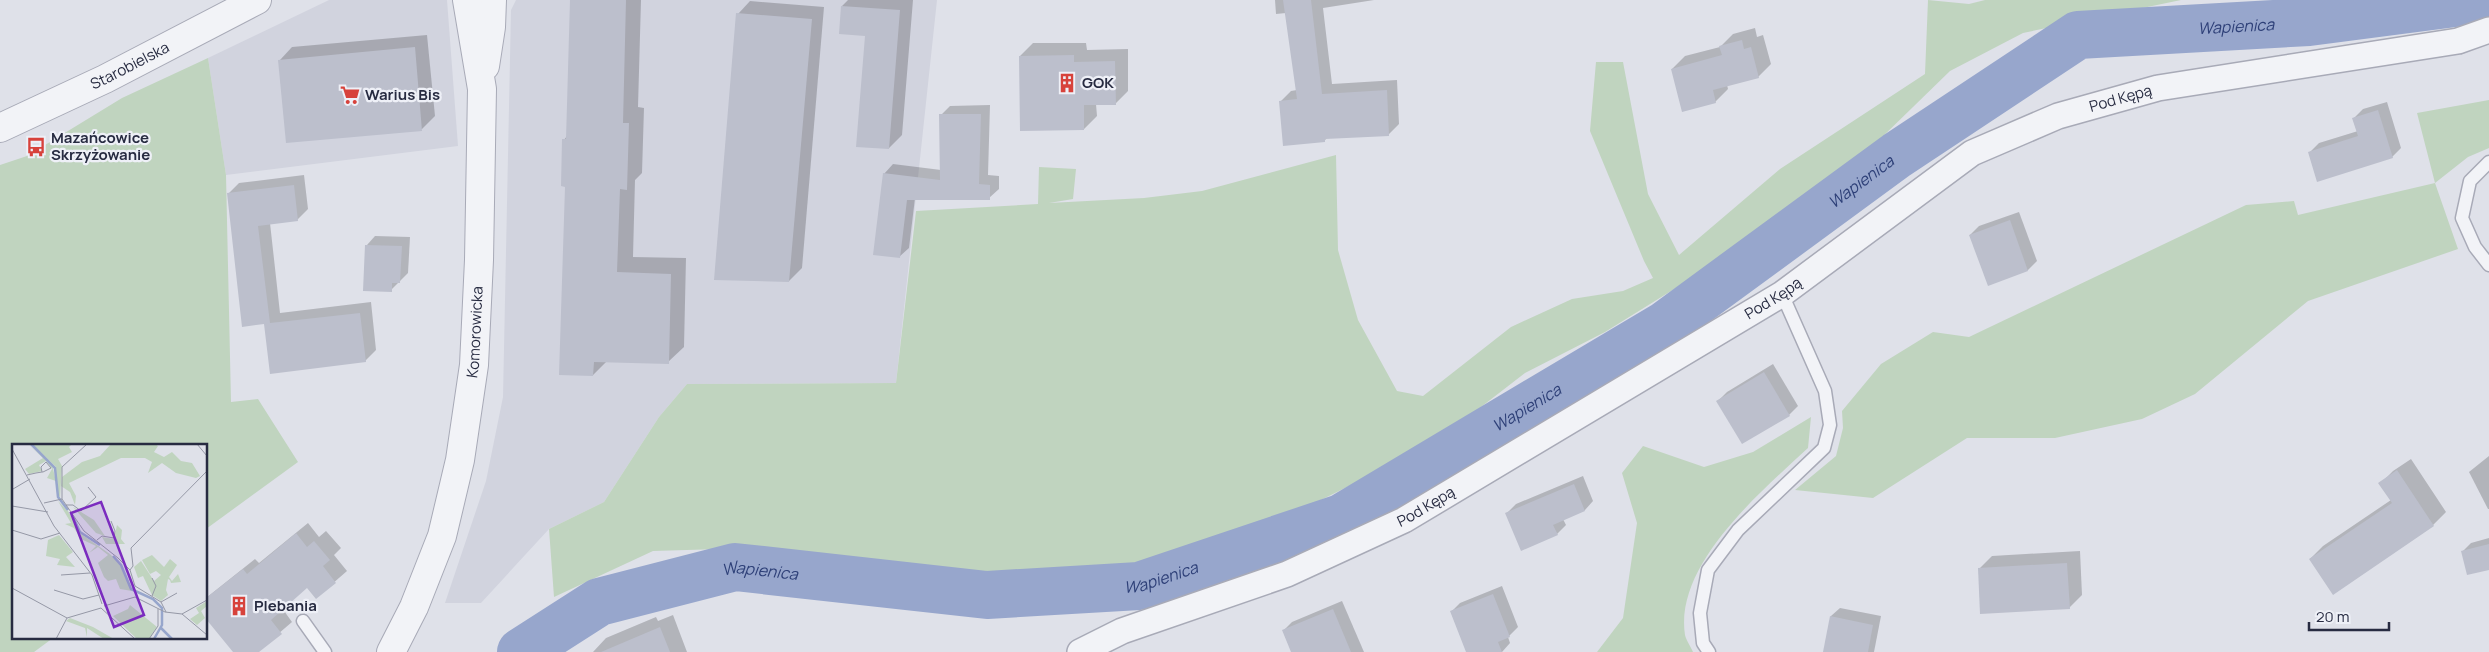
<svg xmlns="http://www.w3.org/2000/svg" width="2489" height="652" font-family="Manrope,sans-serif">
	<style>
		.built { fill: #d1d3de }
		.green { fill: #c0d4bf }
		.shadow { fill: #0003 }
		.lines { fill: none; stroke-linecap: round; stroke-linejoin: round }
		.river { stroke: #97a6cc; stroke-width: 48 }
		.building { fill: #bcbfcc }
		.service-casing { stroke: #a8aab7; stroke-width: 15 }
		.minor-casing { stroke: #a8aab7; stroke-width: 28 }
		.tertiary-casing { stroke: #a8aab7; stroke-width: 30 }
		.service { stroke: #f2f3f7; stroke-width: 12 }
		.minor { stroke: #f2f3f7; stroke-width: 25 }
		.tertiary { stroke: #f2f3f7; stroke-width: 28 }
		.labels { text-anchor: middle; stroke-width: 4.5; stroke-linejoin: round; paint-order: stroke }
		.street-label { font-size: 15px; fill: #272b41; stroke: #eef0f7 }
		.poi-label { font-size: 15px; font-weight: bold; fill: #272b41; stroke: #eef0f7; text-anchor: start }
		.water-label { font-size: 16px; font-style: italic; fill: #2e4078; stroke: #eef0f7 }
		.inset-river { fill: none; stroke: #97a6cc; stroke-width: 2.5 }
		.inset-road { fill: none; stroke: #9598a6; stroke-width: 1 }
		.view { fill: #7b2cbf; fill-opacity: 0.15; stroke: #7b2cbf; stroke-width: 2.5 }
		.inset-edge { fill: none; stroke: #272b41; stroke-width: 2.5 }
	</style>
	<rect width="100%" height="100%" fill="#dfe1e9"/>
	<g class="built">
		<polygon points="329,0 447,0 458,146 226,175 208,58"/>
		<polygon points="516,0 937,0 896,383 687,384 659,417 604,502 549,529 481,603 445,603 486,481 503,397 511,10"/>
	</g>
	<g class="green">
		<polygon points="1928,0 1969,4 1985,0 2181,0 2023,33 1950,71 1876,143 1700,273 1605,332 1525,373 1433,444 1321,500 1177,558 1035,577 903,573 754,548 653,551 554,597 549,529 604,502 659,417 687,384 896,383 916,211 1038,204 1039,167 1076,169 1073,199 1049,203 1144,198 1202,191 1336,155 1338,250 1358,320 1397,391 1423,396 1511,327 1572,299 1623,291 1653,278 1644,261 1590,131 1596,62 1623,62 1648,194 1679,255 1780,169 1925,74"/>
		<polygon points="208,58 226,175 231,402 258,399 298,462 206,529 206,446 14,446 14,638 53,638 34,652 0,652 0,165 27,156 122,98"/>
		<polygon points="2489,100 2489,148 2468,157 2435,183 2458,249 2308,301 2195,394 2142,419 2055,438 1967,438 1873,498 1795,490 1836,456 1843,428 1842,411 1881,364 1933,332 1969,337 2246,205 2294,201 2298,215 2435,183 2417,113"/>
		<path d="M1811 417 1808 448C1762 491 1674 564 1685 635 1686 640 1691 647 1693 652H1597L1623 618 1637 523 1622 473 1643 446 1704 467 1753 452Z"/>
	</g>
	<g class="shadow">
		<polygon points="571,0 641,0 638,107 644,108 642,173 635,180 633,257 686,258 684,347 668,362 607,361 593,375 566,185 564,140 567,136"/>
		<polygon points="848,0 913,0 902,135 889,148 866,35 842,6"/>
		<polygon points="1275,0 1374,0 1323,8 1332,84 1397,80 1399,124 1388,135 1327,138 1324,141 1280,102 1291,91 1297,90 1286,13 1276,14"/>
		<polygon points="750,1 824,7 802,268 789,281 738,14"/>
		<polygon points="1755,28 1757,37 1763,35 1771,64 1758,77 1727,85 1728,89 1715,102 1672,69 1685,56 1720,47 1733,34"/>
		<polygon points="427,35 435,116 422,129 287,142 280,60 292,47"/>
		<polygon points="1033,43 1086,43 1087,50 1128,49 1128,91 1115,104 1096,104 1097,116 1084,129 1020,56"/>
		<polygon points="2387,102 2401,148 2392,157 2310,152 2319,143 2358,131 2354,118 2363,109"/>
		<polygon points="990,105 988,175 999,176 999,189 989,198 915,198 909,248 899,257 884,174 893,164 941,170 941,115 950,106"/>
		<polygon points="304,175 308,209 297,220 270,223 280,313 371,302 376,350 365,361 266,323 228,194 239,183"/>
		<polygon points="2019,212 2037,261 2028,270 1988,284 1970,235 1979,226"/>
		<polygon points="375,236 410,237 408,273 391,290 367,245"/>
		<polygon points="1773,364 1798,406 1789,415 1718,401 1727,392"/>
		<polygon points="2489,456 2489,509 2488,509 2469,472"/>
		<polygon points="2411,459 2446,512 2433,525 2333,593 2310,559 2323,546 2391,500 2380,484 2393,471"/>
		<polygon points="1583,476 1593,501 1585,510 1563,519 1566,525 1557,534 1507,513 1516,504"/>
		<polygon points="308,523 319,537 326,531 341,548 334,555 347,571 316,598 307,586 282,608 292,622 257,652 234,652 206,598 255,559 259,563"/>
		<polygon points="2489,538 2489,569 2462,552 2471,543"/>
		<polygon points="2080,551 2082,595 2069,608 1979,569 1992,556"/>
		<polygon points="1502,586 1518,627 1508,637 1510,643 1502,652 1467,652 1451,612 1460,603"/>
		<polygon points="1342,601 1364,652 1292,652 1283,631 1292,622"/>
		<polygon points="1840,608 1881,616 1874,652 1824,652 1831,616"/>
		<polygon points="673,615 687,652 593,652 606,638 656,617 658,621"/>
	</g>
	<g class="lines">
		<path class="river" id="s1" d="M521 652 599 602 735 567 987 595 1139 586 1341 518 1665 325 1897 155 2078 35 2309 22 2478 0"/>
	</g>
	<g class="building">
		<polygon points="570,0 626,0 623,123 629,123 627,190 620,189 617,272 671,274 669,364 594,362 593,376 559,375 565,187 561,186 562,139 566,139"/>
		<polygon points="1283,0 1311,0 1322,94 1387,90 1389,136 1325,139 1325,142 1283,146 1279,101 1297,99"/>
		<polygon points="841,6 900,10 889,149 856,147 865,36 839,34"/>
		<polygon points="736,13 812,19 789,282 714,280"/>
		<polygon points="1742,40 1744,49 1751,47 1759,78 1713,90 1716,103 1682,112 1671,69 1722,55 1719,46"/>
		<polygon points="415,47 422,131 286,143 278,60"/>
		<polygon points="1074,55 1074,62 1115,61 1116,105 1084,105 1084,130 1020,131 1019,56"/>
		<polygon points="2378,110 2393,158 2317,182 2308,152 2358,136 2352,118"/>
		<polygon points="939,114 981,114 979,184 990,185 990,200 907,200 900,258 873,255 883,173 940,180"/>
		<polygon points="294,185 298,221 258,226 270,323 360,313 366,362 270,374 264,324 242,327 227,193"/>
		<polygon points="2010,220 2028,271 1988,286 1969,235"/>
		<polygon points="365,245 402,246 400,283 392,283 392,292 363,291"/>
		<polygon points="1764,372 1790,416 1742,444 1716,401"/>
		<polygon points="2397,470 2434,526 2333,595 2309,559 2392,503 2378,483"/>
		<polygon points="1574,484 1585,511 1553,525 1558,535 1521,551 1505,513"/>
		<polygon points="296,533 307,547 314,541 330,560 323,566 336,583 316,599 307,588 271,620 282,634 259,652 233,652 206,619 206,598 243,569 247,574"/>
		<polygon points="2489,544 2489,570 2467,575 2461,551"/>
		<polygon points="2067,563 2070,609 1980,614 1978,568"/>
		<polygon points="1493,594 1510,637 1498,642 1502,652 1466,652 1450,611"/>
		<polygon points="1333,609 1351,652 1291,652 1282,630"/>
		<polygon points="1830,616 1873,625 1868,652 1823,652"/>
		<polygon points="660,627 670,652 601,652"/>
	</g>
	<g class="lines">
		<defs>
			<g id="service">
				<polyline points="2489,162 2470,181 2462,218 2475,247 2489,265"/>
				<polyline points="303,621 325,652"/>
				<polyline points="1709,652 1703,643 1700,613 1708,570 1738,530 1824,448 1830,425 1825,391 1782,294"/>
			</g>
			<g id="minor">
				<path id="s2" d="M1080 652 1122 631 1287 574 1404 520 1782 294 1972 153 2058 116 2158 88 2458 41 2489 30"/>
			</g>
			<g id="tertiary">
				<polyline points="485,66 491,27 492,0"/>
				<path id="s3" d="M0 128 105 79 257 0"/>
				<path id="s4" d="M391 652 414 607 442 536 460 460 474 365 479 260 482 89 467 0"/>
			</g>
		</defs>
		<use href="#service" class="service-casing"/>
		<use href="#minor" class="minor-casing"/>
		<use href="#tertiary" class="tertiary-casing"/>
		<use href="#service" class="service"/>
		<use href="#minor" class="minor"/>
		<use href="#tertiary" class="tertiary"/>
	</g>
	<defs>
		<symbol id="building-bare" viewBox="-9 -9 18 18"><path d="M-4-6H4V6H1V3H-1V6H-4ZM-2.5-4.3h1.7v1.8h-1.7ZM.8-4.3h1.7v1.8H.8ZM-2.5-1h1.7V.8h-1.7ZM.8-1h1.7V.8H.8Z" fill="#d7423b" stroke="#eef0f7" stroke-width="2.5" paint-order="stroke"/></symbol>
		<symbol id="supermarket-bare" viewBox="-9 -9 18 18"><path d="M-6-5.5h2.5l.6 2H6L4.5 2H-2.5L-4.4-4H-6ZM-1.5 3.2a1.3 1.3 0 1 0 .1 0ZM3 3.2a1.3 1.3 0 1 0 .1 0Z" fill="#d7423b" stroke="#eef0f7" stroke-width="2.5" paint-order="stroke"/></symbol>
		<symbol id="bus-bare" viewBox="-9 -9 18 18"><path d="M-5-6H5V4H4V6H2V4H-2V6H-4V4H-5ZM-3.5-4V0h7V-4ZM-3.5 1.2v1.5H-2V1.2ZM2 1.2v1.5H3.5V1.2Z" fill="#d7423b" stroke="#eef0f7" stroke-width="2.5" paint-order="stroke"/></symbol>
	</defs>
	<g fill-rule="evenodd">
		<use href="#building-bare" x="1053" y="69" width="28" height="28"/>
		<use href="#supermarket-bare" x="336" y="81" width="28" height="28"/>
		<use href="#bus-bare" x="22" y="133" width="28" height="28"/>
		<use href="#building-bare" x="225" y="592" width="28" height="28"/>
	</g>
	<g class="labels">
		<g class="street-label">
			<text dy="5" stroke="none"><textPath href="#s3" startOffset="144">Starobielska</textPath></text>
			<text dy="5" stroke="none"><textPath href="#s2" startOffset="1186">Pod Kępą</textPath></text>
			<text dy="5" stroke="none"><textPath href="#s2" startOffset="781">Pod Kępą</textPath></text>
			<text dy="5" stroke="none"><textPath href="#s4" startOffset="334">Komorowicka</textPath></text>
			<text dy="5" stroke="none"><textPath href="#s2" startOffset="376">Pod Kępą</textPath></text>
		</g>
		<g class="poi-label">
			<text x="1082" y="88">GOK</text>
			<text x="365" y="100">Warius Bis</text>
			<text x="51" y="143">Mazańcowice<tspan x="51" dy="17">Skrzyżowanie</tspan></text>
			<text x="254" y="611">Plebania</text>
		</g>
		<g class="water-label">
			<text dy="6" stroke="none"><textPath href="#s1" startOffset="1892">Wapienica</textPath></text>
			<text dy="6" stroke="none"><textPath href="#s1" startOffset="1472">Wapienica</textPath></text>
			<text dy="6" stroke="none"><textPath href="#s1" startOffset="1068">Wapienica</textPath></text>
			<text dy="6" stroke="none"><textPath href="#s1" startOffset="258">Wapienica</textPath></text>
			<text dy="6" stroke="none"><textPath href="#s1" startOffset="662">Wapienica</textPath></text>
		</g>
	</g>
	<g transform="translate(12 444)">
		<rect width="195" height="195" fill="#dfe1e9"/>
		<path d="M16 0 40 21 44 37 35 34 40 25 34 17 27 21 30 27 17 30 13 25 31 14ZM20 0H60L57 3 60 8 46 15 50 22 48 54 44 46V23ZM99 0H143L146 2 142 8 152 13 160 8 169 17 180 19 188 32 184 34 164 29 150 19 136 29 140 18 133 14H109L57 39 64 52 63 61 58 48 49 42 50 33 70 18 88 12ZM46 57 56 67 69 90 98 110 107 119 120 147 108 145 104 135 96 137 92 133 86 119 96 111 86 103 77 109 84 102 69 95 62 84 53 80 59 79ZM61 63 82 76 93 92 84 89ZM105 81 110 86 109 95 113 100H94L90 93 102 95ZM47 91 61 108 54 113 63 123 45 121 48 115 34 112 36 96ZM140 111 152 123 158 115 165 121 157 133 160 137 166 130 169 138 159 139 158 136 156 135 154 146 156 151 149 157 140 151 131 132 126 134 122 123 129 117 142 137 149 131 144 127 138 130 130 116ZM195 157V162L189 167 193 174 185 181 178 175 187 169 184 164ZM118 161 145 183 137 195H125L101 172 116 165ZM58 174 81 183 102 195H92L75 184V193L73 184 54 177Z" fill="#c0d4bf"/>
		<path class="inset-river" d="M19 0 43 24 46 53 56 66M61 73 68 88 88 101M101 112 109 121 119 145 141 155 150 164V181L142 195M149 184 160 195"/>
		<path class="inset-road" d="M75 0 50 23V55L72 87 106 114 118 126 123 142 149 158 154 168M185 0 195 12M0 5 42 82 80 131 90 160M15 31 24 29 30 28H31L39 24 34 18 29 23 30 28M1 45 18 35M32 59 50 55M54 61H61L69 67 84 53 76 43M0 62 36 68M0 86 29 95 48 89M85 96 90 92 102 94 103 87 99 77M118 126 121 122 119 104 195 27M49 131 78 129M140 134 144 142 140 152M0 144 55 174M42 146 71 155 87 151M149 158 165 149M92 162 123 153 153 168 170 170 195 156M89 164 123 195M170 170 195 191M44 195 55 174 89 164M137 195 146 182V165"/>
		<path class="view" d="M89 58 132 171 102 183 59 69Z"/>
		<rect width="195" height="195" class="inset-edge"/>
	</g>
	<path d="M2309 622v8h80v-8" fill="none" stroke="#272b41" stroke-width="2.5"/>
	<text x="2316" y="622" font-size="15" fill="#272b41" stroke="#eef0f7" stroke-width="4" paint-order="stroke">20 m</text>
</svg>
